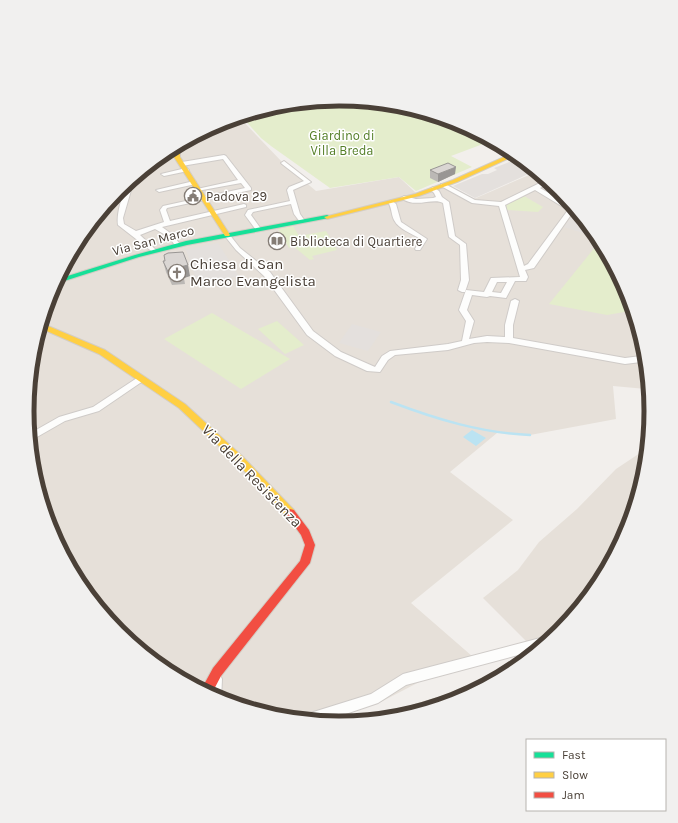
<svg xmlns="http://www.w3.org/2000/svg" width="678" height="823" font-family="Karla,sans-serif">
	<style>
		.residential { fill: #e6e0d9 }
		.green { fill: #e4edcc }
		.parking { fill: #e4e0dd }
		.water { fill: #bbe3f2 }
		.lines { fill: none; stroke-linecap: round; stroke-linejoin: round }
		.stream { stroke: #bbe3f2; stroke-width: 2.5 }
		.street-casing { stroke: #cfcbc8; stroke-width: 2 }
		.fast-casing { stroke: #d3cdc4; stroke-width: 2 }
		.slow-casing { stroke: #d3cdc4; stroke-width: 2 }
		.jam-casing { stroke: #d3cdc4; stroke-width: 2 }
		.street { fill: #fdfdfc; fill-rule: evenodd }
		.fast { fill: #16e098; fill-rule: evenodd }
		.slow { fill: #ffcf43; fill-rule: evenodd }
		.jam { fill: #f24e42; fill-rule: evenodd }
		.wall { fill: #bbb8b5 }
		.shaded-wall { fill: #999694 }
		.building { fill: #dad6d3; stroke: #999694 }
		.labels { text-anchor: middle; stroke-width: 3; stroke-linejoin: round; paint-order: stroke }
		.far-park-label { font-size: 13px; fill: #547f27; stroke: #fff }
		.far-poi-label { font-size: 13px; fill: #4a4037; stroke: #fff; text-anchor: start }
		.far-street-label { font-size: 13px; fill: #4a4037; stroke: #fff }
		.poi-label { font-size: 15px; fill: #4a4037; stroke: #fff; text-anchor: start }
		.street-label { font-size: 15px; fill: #4a4037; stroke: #fff }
		.rim { fill: none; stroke: #4a4037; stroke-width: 5 }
	</style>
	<rect width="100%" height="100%" fill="#f2efec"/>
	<g class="residential">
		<polygon points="239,117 284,164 316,191 399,177 417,194 441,185 469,201 536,172 560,191 599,238 627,292 645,351 641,362 646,389 613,386 616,419 530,435 497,433 450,472 513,520 411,603 480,663 425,679 377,704 315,721 278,717 219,700 165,671 118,632 79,585 51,531 33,472 27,411 33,350 51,292 80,238 119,191 166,152 220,123"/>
		<polygon points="646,449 647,450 645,473 627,531 598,585 559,633 527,642 483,598 518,570 539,542 577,509 616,469"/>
	</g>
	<g class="green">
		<polygon points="339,100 400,106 459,123 491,141 451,156 472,167 416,191 399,177 330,188 271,146 261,138 242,117 278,105"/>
		<polygon points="524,196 543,207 538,212 507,210 506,205"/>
		<polygon points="293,226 299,236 326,231 337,250 312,256 314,259 310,260 293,246 289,248 278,229"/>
		<polygon points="600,241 627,292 632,308 630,311 607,315 549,304"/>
		<polygon points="212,313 290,359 241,389 164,339"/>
		<polygon points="277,321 304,345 285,354 258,329"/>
	</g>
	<g class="parking">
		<polygon points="520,158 535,171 475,198 453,186 482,174 488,174 497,170 494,168"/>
		<polygon points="575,212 577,212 592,230 589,235 564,227"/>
		<polygon points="218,243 239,276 198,285 186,250"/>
		<polygon points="352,324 381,332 368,351 339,343"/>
	</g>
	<polygon class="water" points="472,430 486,438 476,446 463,437"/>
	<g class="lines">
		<path class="stream" d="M391 402C436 419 481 433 530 435"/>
		<defs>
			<g id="street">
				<polygon points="176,152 179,154 178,155 168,157 153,165 149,165 165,154"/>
				<path d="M224 155 226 156 251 188V190L167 208 166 210 170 221 244 204 246 205V207L162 227 173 235 179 243 178 244H174L169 237 155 229 140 235 156 250V252L154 253 118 225C116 212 124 187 133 179L134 180 123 218 124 224 136 231 164 222 160 210 163 206 245 188 241 183 197 191V189L238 180 223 159 182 166 179 164 182 162Z"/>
				<polygon points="284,161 311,182 293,190 300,214 305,221 304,222 300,222 294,214 291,204 253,212 251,215 261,229 260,230 256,230 245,215 248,210 290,201 287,190 289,187 304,181 282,164 281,163"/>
				<polygon points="186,168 189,170 188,171 164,176 161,174"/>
				<path d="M546 180 550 183 540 188 573 207 575 209 534 268 525 270 528 277 526 281H515L506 298 490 296 487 297 472 295 467 310 474 321 469 339 487 336 505 337V325L511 301 515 299 519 301 513 325V338L625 358 641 356 646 357V363L641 362 625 364 509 343 487 342 474 343 448 350 395 355 388 360 380 372 367 371 335 356 307 335 264 276 236 250 224 235 227 233 229 234 240 248 270 272 313 331 341 352 375 367 382 356 390 351 448 344 462 341 466 321 459 310 466 290 484 292 491 278 520 277 499 206 472 203 441 186V184H445L475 200 501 202ZM535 190 568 210 528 264 524 266 505 205ZM497 282H507L501 293 492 292Z"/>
				<polygon points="194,181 196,182 196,184 159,192 156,190"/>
				<path d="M433 187 439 191 442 197 449 202 455 236 466 244 469 280 465 292H462L458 290 461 280 460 245 449 237 443 203C433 197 415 209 401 198L404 196 416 199 433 198 436 197 434 193 430 189Z"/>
				<path d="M391 200 396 204 401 222 427 239 420 250H416L415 249 420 239C412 233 399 230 394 220 391 214 392 208 388 202Z"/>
				<polygon points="140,376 143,377 144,379 143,381 99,411 65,421 30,441 29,434 59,417 93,407"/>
				<polygon points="548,636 552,638 537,650 406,685 378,703 322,722 301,720 302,715 307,714 371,694 403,674"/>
				<polygon points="216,673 220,675 222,679 221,700 210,694 210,679 212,675"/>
			</g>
			<g id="fast">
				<polygon points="327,215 329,216 329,218 187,245 139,257 55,284 58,279 135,255 186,241"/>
				<path d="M467 689 472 692C449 705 408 718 383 719L384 714 389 713Z"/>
			</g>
			<g id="slow">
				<path d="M186 141 180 151V157L230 235 229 236H225L174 157C174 148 179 145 186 141Z"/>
				<polygon points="513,153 516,155 457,182 419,196 327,219 324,217 415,194 453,180"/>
				<polygon points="41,323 105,350 185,404 243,457 294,510 295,513 294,516 290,517 286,516 237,463 179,408 99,354 40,328"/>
				<path d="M111 618C119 621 128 631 131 638L129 641 118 632 108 619Z"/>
			</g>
			<polygon id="jam" points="290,509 294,510 309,530 315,545 310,563 221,676 211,695 201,690 213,668 300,561 305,545 301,535 285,513 286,510"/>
		</defs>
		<use href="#street" class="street-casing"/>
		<use href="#fast" class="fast-casing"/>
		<use href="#slow" class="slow-casing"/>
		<use href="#jam" class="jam-casing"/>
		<use href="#street" class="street"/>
		<use href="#fast" class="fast"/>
		<use href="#slow" class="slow"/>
		<use href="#jam" class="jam"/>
	</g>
	<g class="wall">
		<polygon points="430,170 455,174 438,182 430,178"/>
		<polygon points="163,261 190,276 184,278 185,284 172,285 166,272"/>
	</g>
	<g class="shaded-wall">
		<polygon points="456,167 455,174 438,182 438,174"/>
		<polygon points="188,265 190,276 184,278 183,272 180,267"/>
	</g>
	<g class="building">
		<polygon points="448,163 456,167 438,174 430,170"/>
		<polygon points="183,252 188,265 180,267 183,272 169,274 163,261 165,261 164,255 168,253"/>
	</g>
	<defs>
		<symbol id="civic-ring" viewBox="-11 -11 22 22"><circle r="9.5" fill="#fff" stroke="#857d76" stroke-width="1.5"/><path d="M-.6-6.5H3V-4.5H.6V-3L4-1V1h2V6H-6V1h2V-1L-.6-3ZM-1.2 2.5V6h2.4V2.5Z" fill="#857d76"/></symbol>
		<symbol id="library-ring" viewBox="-11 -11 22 22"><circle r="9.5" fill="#fff" stroke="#857d76" stroke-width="1.5"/><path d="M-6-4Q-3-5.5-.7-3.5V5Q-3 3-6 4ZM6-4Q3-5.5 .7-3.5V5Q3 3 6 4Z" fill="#857d76"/></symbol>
		<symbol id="church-ring" viewBox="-11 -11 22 22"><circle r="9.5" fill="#fff" stroke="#857d76" stroke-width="1.5"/><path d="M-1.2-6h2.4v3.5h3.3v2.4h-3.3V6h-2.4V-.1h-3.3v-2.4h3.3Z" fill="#857d76"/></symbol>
	</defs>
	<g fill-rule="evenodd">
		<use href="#civic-ring" x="183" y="186" width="20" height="20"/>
		<use href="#library-ring" x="267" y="231" width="20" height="20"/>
		<use href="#church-ring" x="167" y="263" width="20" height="20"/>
	</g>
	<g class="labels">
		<g class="far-park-label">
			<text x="342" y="140">Giardino di<tspan x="342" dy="15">Villa Breda</tspan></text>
		</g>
		<g class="far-poi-label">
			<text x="206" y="201">Padova 29</text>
			<text x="290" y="246">Biblioteca di Quartiere</text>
		</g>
		<g class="far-street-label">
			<text transform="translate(153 240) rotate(-15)" y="5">Via San Marco</text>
		</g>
		<g class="poi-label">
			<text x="190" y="269">Chiesa di San<tspan x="190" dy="17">Marco Evangelista</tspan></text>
		</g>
		<g class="street-label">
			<text transform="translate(252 476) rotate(46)" y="5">Via della Resistenza</text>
		</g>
	</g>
	<path d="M0 0H678V823H0ZM34 411a305 305 0 1 1 610 0a305 305 0 1 1-610 0Z" fill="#f1f0ef" fill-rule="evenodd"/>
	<path class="rim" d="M34 411a305 305 0 1 1 610 0a305 305 0 1 1-610 0Z"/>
	<rect x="526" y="739" width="140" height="72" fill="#ffffff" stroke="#b7b3af"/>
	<rect x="534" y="752" width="20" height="6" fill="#16e098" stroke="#b7b3af"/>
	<text x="562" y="759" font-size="12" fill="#4a4037">Fast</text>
	<rect x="534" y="772" width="20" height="6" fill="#ffcf43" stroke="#b7b3af"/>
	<text x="562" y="779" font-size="12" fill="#4a4037">Slow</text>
	<rect x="534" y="792" width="20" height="6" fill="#f24e42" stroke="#b7b3af"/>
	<text x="562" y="799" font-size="12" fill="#4a4037">Jam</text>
</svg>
